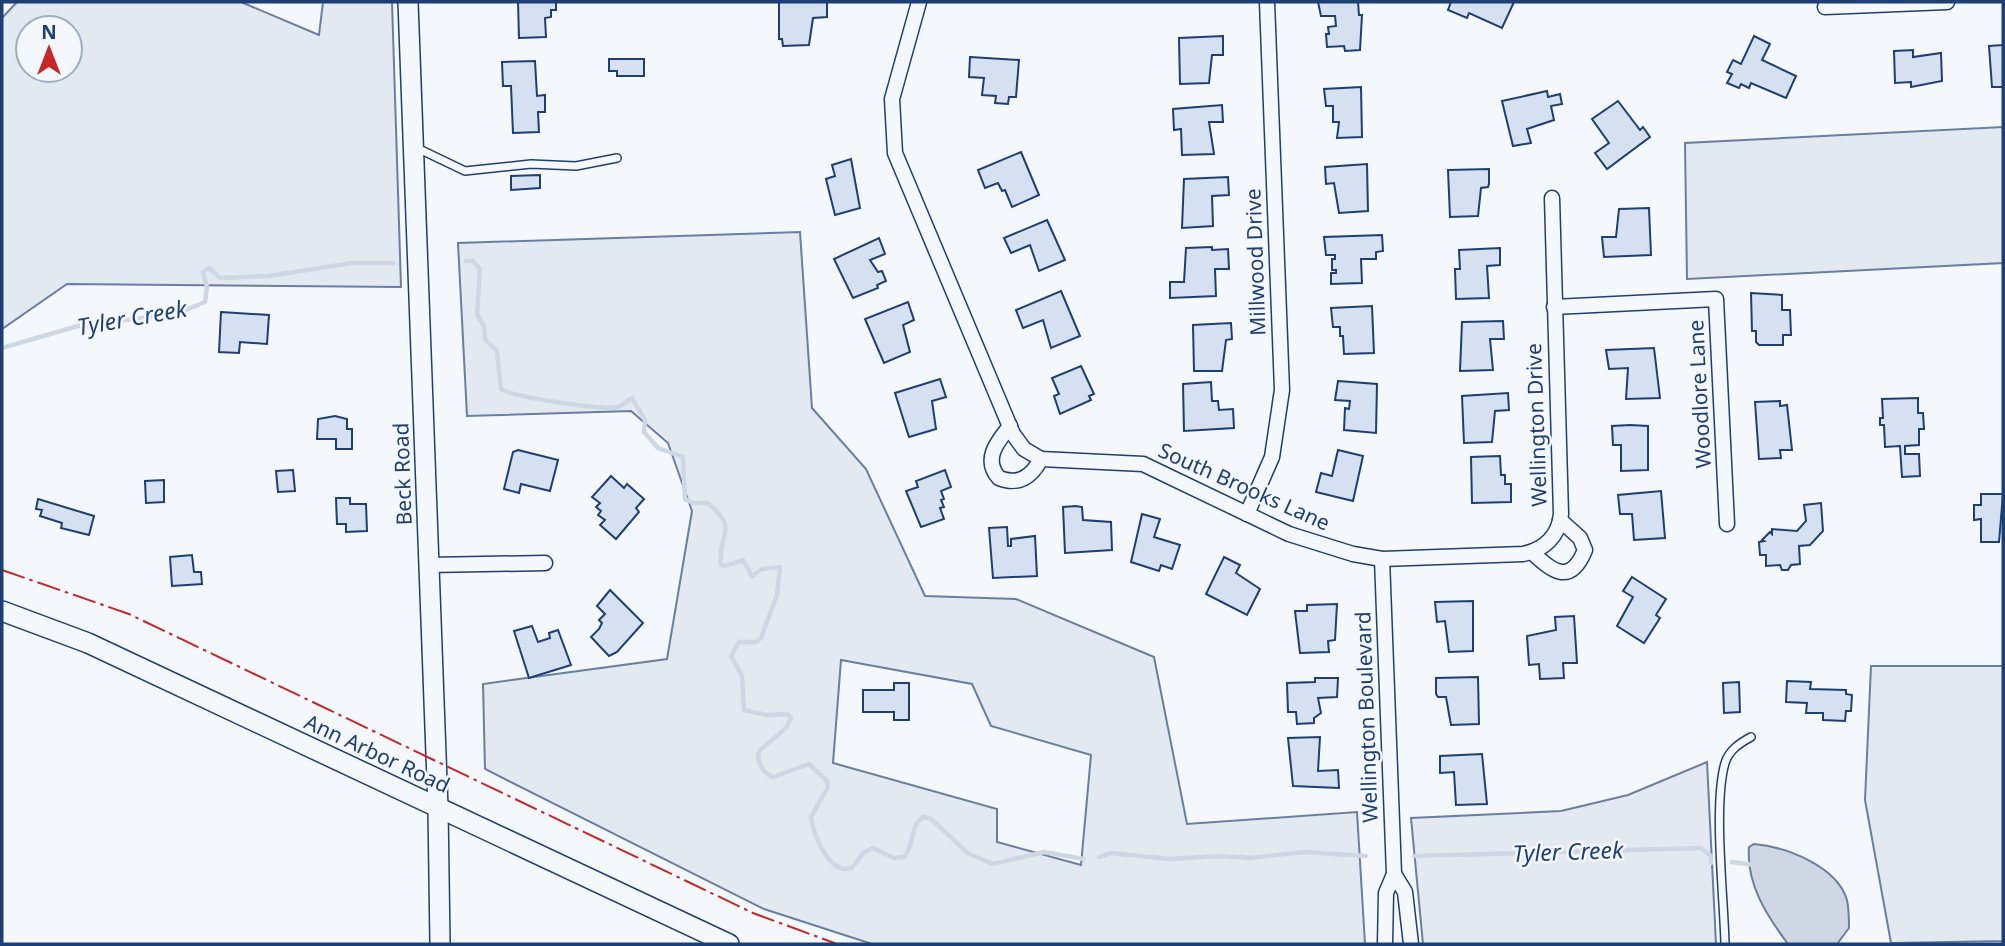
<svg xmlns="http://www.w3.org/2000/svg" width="2005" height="946" font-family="'Noto Sans',sans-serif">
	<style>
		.green { fill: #e3e9f0; stroke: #687fa3; stroke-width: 2; fill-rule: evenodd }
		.water { fill: #cfd7e4; stroke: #687fa3; stroke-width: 2 }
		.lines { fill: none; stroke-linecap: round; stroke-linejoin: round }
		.stream { stroke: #cfd7e4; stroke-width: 4.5 }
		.building { fill: #d5e0f0; stroke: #1d3f73; stroke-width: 2 }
		.lane-casing { stroke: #1d3f73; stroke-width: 10 }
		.street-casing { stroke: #1d3f73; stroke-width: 17 }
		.secondary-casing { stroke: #1d3f73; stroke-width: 22 }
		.lane { stroke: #f4f7fb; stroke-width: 7 }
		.street { stroke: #f4f7fb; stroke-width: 14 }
		.secondary { stroke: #f4f7fb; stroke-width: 19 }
		.power { stroke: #c62828; stroke-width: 2; stroke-dasharray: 24 5 3.5 5; stroke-linecap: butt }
		.labels { text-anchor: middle; stroke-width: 5; stroke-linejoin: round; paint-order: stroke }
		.street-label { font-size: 21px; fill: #1d3f73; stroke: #f4f7fb }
		.water-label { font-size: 23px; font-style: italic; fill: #1d3f73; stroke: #f4f7fb }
	</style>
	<rect width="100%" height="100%" fill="#f4f7fb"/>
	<g class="green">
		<path d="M17 2H241L319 35 323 2H392L401 287 67 284 2 329V18ZM28 28H70V70H28Z"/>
		<polygon points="2003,127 2003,263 1687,279 1685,143"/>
		<path d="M800 232 812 408 866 469 925 596 1016 599 1154 657 1187 824 1357 812 1365 944H872L764 909 485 769 483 684 667 659 692 511 668 443 631 411 467 416 458 243ZM841 660 972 684 991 726 1091 755 1081 865 997 842V809L833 763Z"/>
		<polygon points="1871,666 2003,666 2003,941 1891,943 1865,800"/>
		<polygon points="1707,762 1716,944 1423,944 1411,818 1561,811 1628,795"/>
	</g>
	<path class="water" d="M1754 844C1786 847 1837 866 1847 900 1849 909 1849 919 1849 928L1837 944H1788C1767 916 1746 884 1749 847Z"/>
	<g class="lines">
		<g class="stream">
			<path d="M466 261H473L480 269 477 314 484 326 485 339 497 351 501 389C512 397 606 411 619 407 624 405 627 400 632 398L645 420 644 432 658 448 683 457 685 499 693 503H708C741 533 717 530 721 565L725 566 743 560 752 576 762 569 780 567 777 595 761 638 756 642H739L731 656 742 676 744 710 767 715 787 714 791 718 786 728 759 751C756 761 763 774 773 777L809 764 827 781 828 787 811 817C814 836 829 875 852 868L863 853 873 848 894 858 904 857C915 845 909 827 923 817L931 819 969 854 993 864 1044 852 1084 859"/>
			<polyline points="2,348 78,326 176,314 205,302 207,287 203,272 209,268 220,278 269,276 352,263 393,263"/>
			<polyline points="1414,856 1701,848 1711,856 1711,863"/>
			<polyline points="1099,857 1111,853 1169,859 1221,856 1250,858 1304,852 1366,856"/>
			<polyline points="1732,862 1755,865"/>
		</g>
	</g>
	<g class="building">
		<polygon points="518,2 556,2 556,10 551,10 551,17 545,18 546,37 519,38"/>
		<polygon points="779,2 827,2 827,17 813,18 809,45 783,46 782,39 779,39"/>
		<polygon points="1318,2 1358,2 1359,15 1362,15 1360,50 1345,51 1344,46 1327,47 1326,34 1329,34 1328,27 1336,26 1335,16 1321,16"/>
		<polygon points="1451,2 1514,2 1502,28 1469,13 1467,18 1448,10"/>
		<polygon points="1223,36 1223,55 1212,55 1209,83 1180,84 1179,38"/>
		<polygon points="1754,36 1770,44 1762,60 1796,76 1786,98 1751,83 1749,88 1741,84 1739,88 1727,83 1732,74 1727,72 1733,60 1741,64"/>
		<polygon points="2003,45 2003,87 1992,87 1989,46"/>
		<polygon points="1913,50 1913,57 1941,53 1942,81 1911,87 1911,82 1895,83 1894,51"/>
		<polygon points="970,57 1019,60 1016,97 1009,97 1008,104 995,103 996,96 982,95 984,78 969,77"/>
		<polygon points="609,59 644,59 644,76 617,76 617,71 609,71"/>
		<polygon points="535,61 537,96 545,95 545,112 538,112 539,132 513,133 511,86 503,86 502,62"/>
		<polygon points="1361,87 1362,137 1337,138 1339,122 1333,122 1333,106 1326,106 1324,89"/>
		<polygon points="1547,91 1548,97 1560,94 1562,104 1551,106 1554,120 1527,129 1531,143 1513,146 1502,101"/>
		<polygon points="1618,101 1640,130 1643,127 1650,137 1607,169 1595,153 1609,143 1592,119"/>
		<polygon points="1222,105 1223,122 1209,122 1214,154 1182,155 1181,129 1174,130 1173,109"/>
		<polygon points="1021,152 1039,195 1012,207 1005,190 1002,191 998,183 985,188 978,170"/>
		<polygon points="851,159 860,208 835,215 826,179 835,176 832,165"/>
		<polygon points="1367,164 1368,211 1339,213 1334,183 1326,184 1325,167"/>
		<polygon points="1489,169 1489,184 1488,187 1481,188 1478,216 1450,217 1448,170"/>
		<polygon points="540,175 540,188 511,190 511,176"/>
		<polygon points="1228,177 1229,195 1212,196 1213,226 1182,228 1184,179"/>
		<polygon points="1649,208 1651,255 1604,257 1602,237 1616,237 1619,209"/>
		<polygon points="1047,220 1065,260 1039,271 1030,245 1011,253 1004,238"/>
		<polygon points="1382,235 1383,251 1376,252 1376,259 1361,259 1362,283 1331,284 1331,273 1336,273 1336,270 1332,270 1332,259 1335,259 1335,255 1326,255 1324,237"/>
		<polygon points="879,238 885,254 870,260 878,272 882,271 886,281 877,285 878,288 853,298 834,259"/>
		<polygon points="1212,247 1212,250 1228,249 1229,269 1215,269 1216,296 1170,298 1170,282 1184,282 1186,248"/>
		<polygon points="1500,248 1500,265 1487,266 1489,298 1456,299 1455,269 1460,269 1459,250"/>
		<polygon points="1061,291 1080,336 1051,348 1043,320 1023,328 1016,310"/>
		<polygon points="1751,293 1782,295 1782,310 1790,310 1791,335 1783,335 1783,345 1759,345 1756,342 1756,331 1752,331"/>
		<polygon points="908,302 914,320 903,325 910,352 884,363 865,319"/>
		<polygon points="1372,306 1374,353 1344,354 1343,336 1340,336 1340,327 1333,327 1331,308"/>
		<polygon points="221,312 269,315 267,344 240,342 239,353 219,352"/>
		<polygon points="1503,321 1504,339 1490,339 1493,370 1460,371 1462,322"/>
		<polygon points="1231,323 1232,339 1226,340 1222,371 1194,371 1193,325"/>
		<polygon points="1654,348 1660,398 1626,399 1628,368 1609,369 1606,350"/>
		<polygon points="1081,366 1094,394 1089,396 1091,400 1060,414 1054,396 1059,394 1052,378"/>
		<polygon points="940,379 946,397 932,401 936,429 909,437 895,393"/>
		<polygon points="1338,381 1377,384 1376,433 1344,430 1345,408 1349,409 1350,401 1335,400"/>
		<polygon points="1211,382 1212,401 1218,401 1219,410 1233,409 1234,428 1184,431 1183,384"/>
		<polygon points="1508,393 1509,410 1495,411 1492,442 1464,443 1462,396"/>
		<polygon points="1918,398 1918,413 1923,413 1924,429 1919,429 1919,445 1905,446 1905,454 1919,454 1920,476 1902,477 1900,446 1885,447 1884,425 1880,425 1880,418 1883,418 1882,399"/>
		<polygon points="1780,401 1780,406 1787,405 1792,450 1780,450 1781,458 1759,459 1755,402"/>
		<polygon points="335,416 347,419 347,429 352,429 352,449 336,449 336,439 317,439 318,419"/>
		<polygon points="1630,425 1648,426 1648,470 1621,471 1621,445 1613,445 1612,426"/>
		<polygon points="518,450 558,460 550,491 521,484 519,493 504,489 513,452"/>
		<polygon points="1338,450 1363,456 1353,501 1316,492 1321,473 1332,476"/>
		<polygon points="1500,456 1501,475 1505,475 1505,484 1511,484 1511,502 1472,503 1471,457"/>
		<polygon points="293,470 295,491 278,492 276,471"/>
		<polygon points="945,470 951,487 941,491 944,499 941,500 944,507 940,508 944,519 921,527 906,491 918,487 916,481"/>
		<polygon points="611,476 624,488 627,484 644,499 636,508 639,512 616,539 600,525 605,520 598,515 601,511 596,507 600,503 592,497"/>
		<polygon points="164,480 164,502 146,503 145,481"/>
		<polygon points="1661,491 1665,538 1634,540 1632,514 1620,514 1618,495"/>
		<polygon points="1981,494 2003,494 1999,542 1981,542 1981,519 1974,520 1974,505 1981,505"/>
		<polygon points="336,498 350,498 350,504 366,504 367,531 346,532 346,524 337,524"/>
		<polygon points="38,499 94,516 89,535 61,528 62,523 40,516 42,510 36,509"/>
		<polygon points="1821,503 1823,531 1810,545 1799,546 1800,564 1791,565 1788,570 1782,570 1780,565 1766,566 1766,555 1760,555 1759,542 1764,541 1762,540 1770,532 1772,534 1772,529 1797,531 1806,521 1804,505"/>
		<polygon points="1076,506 1082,507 1083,520 1111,522 1112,550 1065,553 1063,507"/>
		<polygon points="1142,514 1160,519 1154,537 1180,545 1172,569 1161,565 1159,571 1131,562"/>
		<polygon points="1007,527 1008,546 1011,546 1011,539 1035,536 1037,576 993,578 989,528"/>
		<polygon points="192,555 194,572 201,572 202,584 172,586 170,557"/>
		<polygon points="1224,557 1240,565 1236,573 1260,589 1247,615 1206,594"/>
		<polygon points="1632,577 1666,599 1656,615 1660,618 1644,643 1617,626 1633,597 1623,591"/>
		<polygon points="610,590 643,623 617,652 609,656 591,637 599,629 602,623 599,620 605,614 597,606"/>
		<polygon points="1473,601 1473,651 1449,652 1445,621 1437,622 1435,602"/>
		<polygon points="1337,604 1335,640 1328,641 1329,652 1300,653 1295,611 1307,611 1307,605"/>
		<polygon points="1574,616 1577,663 1563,663 1564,678 1540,679 1539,664 1529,665 1527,636 1556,630 1555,617"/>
		<polygon points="532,626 538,642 550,638 549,633 558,630 571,665 529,678 514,631"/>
		<polygon points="1478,677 1479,724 1451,725 1446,697 1438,697 1436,694 1436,678"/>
		<polygon points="1315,678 1338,678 1337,697 1318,698 1321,713 1314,718 1314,723 1297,724 1296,712 1288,712 1287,683 1315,682"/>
		<polygon points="1787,681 1811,682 1810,689 1846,690 1846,694 1852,695 1851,711 1846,711 1845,721 1823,720 1823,713 1806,713 1807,703 1786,702"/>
		<polygon points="1739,682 1740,712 1724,713 1723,683"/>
		<polygon points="894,683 909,683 909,720 894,720 894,712 863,712 863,690 894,690"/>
		<polygon points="1320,737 1318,771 1338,770 1339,788 1293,786 1288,738"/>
		<polygon points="1482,754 1487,804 1456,805 1454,772 1440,773 1440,756"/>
	</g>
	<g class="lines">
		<defs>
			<g id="lane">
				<polyline points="417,148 465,171 531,164 576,166 617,158"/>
				<path d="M1725 944C1724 898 1713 805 1725 763 1729 750 1740 743 1751 737"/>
			</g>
			<g id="street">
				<path d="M919 2 892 99 895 153 1013 434 1024 449 1041 459 1143 464 1289 534 1353 554 1382 559 1523 554C1544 550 1559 536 1561 514L1552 198"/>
				<polyline points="1825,7 1947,2"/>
				<polyline points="1554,307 1716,299 1727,524"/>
				<path d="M1010 426C998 441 982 459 999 478 1019 486 1032 476 1041 459"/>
				<polyline points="1247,514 1272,457 1282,390 1267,2"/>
				<path d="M1532 552C1554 574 1571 584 1585 550L1580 538 1560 520"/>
				<polyline points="1382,559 1394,874 1386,893 1385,944"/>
				<polyline points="429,565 545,563"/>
				<polyline points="1394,874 1405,892 1411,944"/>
			</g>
			<g id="secondary">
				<polyline points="408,2 438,808 440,944"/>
				<polyline points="2,611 88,643 729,944"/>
			</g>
		</defs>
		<use href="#lane" class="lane-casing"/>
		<use href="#street" class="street-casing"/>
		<use href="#secondary" class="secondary-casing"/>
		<use href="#lane" class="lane"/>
		<use href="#street" class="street"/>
		<use href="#secondary" class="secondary"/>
		<polyline class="power" points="2,570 129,614 753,913 837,944"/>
	</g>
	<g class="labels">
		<g class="street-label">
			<text transform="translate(1256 262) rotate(-92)" y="7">Millwood Drive</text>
			<text transform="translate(1700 394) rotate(-93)" y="7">Woodlore Lane</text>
			<text transform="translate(1537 425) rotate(-92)" y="7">Wellington Drive</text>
			<text transform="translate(403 474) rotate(-92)" y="7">Beck Road</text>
			<text transform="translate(1244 487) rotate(24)" y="7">South Brooks Lane</text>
			<text transform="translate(1367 717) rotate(-92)" y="7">Wellington Boulevard</text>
			<text transform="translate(377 754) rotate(25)" y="7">Ann Arbor Road</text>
		</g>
		<g class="water-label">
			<text transform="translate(132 318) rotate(-10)" y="8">Tyler Creek</text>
			<text transform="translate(1568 852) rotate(-2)" y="8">Tyler Creek</text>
		</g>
	</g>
	<rect width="2005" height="946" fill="none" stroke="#1d3f73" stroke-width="7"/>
	<g transform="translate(49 49)"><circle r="33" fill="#f4f7fb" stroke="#9eadc5" stroke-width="2"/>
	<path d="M0-5L12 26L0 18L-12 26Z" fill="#c62828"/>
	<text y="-10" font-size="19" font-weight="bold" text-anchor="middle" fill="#1d3f73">N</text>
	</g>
</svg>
